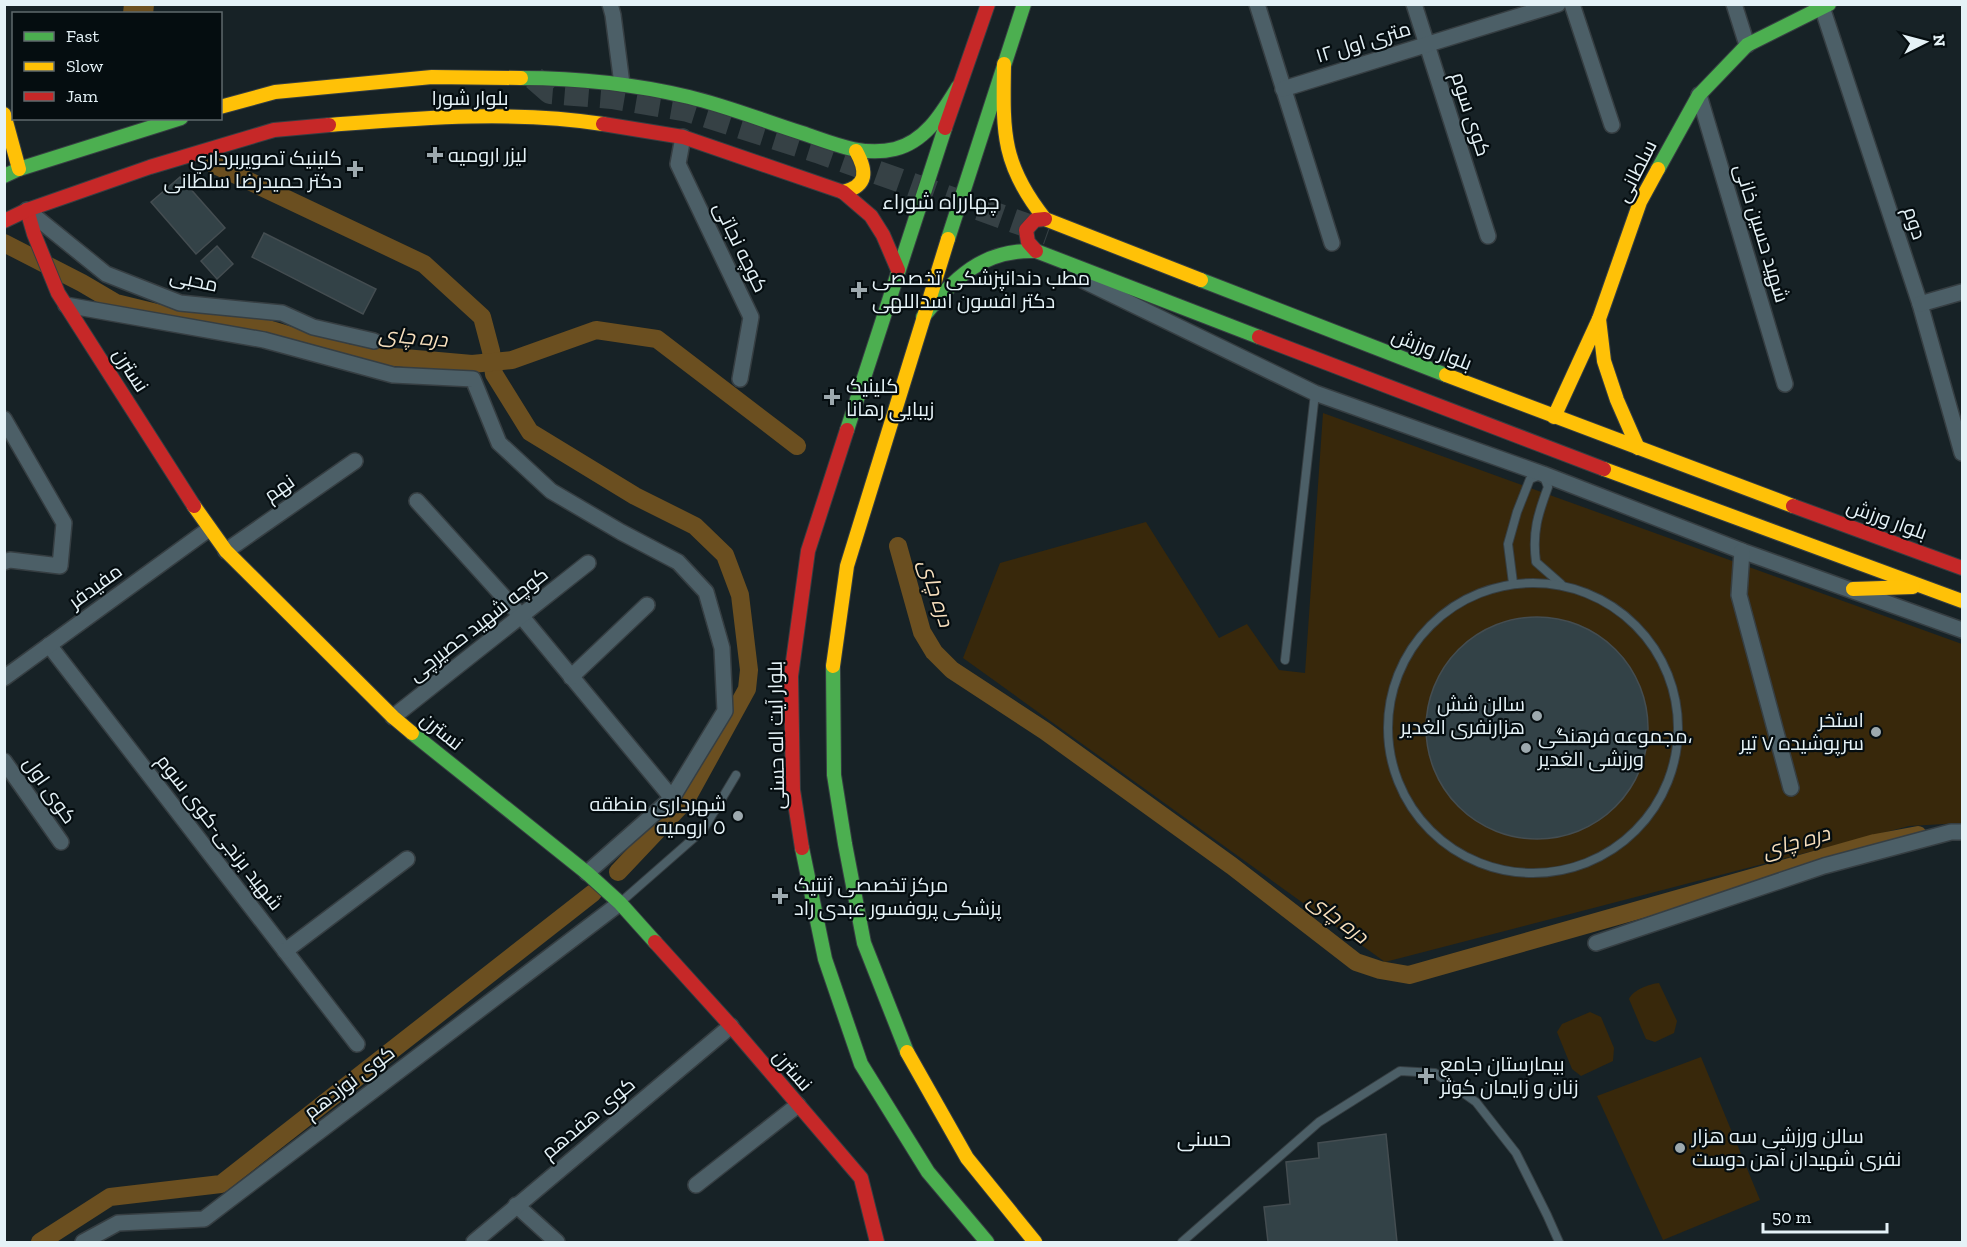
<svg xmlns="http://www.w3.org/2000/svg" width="1967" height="1247" font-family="'Zilla Slab',Cairo,serif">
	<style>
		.green { fill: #38280b }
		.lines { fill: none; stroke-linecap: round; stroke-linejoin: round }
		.canal { stroke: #6b4f20; stroke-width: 18 }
		.river { stroke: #6b4f20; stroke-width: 30 }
		.building { fill: #334247; stroke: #444d51; stroke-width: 1.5 }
		.primary-tunnel { stroke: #364145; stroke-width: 24; stroke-dasharray: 24 12; stroke-linecap: butt }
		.lane-casing { stroke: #363e42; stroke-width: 10 }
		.street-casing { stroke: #363e42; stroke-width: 18 }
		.fast-casing { stroke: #363e42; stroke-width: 16 }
		.slow-casing { stroke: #363e42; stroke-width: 16 }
		.jam-casing { stroke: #363e42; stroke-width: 16 }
		.lane { stroke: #4c5f67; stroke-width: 8 }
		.street { stroke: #4c5f67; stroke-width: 15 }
		.fast { stroke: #4caf50; stroke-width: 14 }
		.slow { stroke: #ffc107; stroke-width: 14 }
		.jam { stroke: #c62828; stroke-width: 14 }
		.poi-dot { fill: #9da9ae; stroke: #050d10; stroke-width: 2 }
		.labels { text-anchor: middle; stroke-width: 4.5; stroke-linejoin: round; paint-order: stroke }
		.street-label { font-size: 20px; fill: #e5f2f7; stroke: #050d10 }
		.poi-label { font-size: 20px; fill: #e5f2f7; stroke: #050d10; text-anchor: start }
		.neighbourhood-label { font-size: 21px; fill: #e5f2f7; stroke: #050d10 }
		.water-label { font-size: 21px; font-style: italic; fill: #f7dfbd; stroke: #050d10 }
	</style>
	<rect width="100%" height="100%" fill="#172226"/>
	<g class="green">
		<polygon points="1323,413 1962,644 1962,823 1909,826 1385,962 963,658 1000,563 1146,522 1219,638 1247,624 1279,670 1305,673"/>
		<path d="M1659 983 1677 1021 1674 1033 1655 1042 1646 1039 1629 999C1633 990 1649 984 1659 983Z"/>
		<polygon points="1590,1012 1601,1017 1614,1048 1613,1061 1581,1076 1572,1069 1557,1032 1562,1024"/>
		<polygon points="1701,1057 1760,1200 1663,1240 1597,1096"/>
	</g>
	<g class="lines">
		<g class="canal">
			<polyline points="213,164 424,264 482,317 491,351 494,374 530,432 635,496 695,526 725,555 740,595 749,670 747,689 686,800 618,872"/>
			<polyline points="4,243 82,283 116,303 161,314 255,325 348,353 472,364 512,360 596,330 657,339 797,446"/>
			<polyline points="898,546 922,632 934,652 952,670 1045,731 1232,866 1356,962 1380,970 1409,975 1875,843 1918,835"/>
			<polyline points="40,1242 110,1197 221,1184 593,893"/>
		</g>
		<polyline class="river" points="138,14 139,4"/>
	</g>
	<g class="building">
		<polygon points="180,177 225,228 196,254 151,202"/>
		<polygon points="264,233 376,289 363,314 252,257"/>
		<polygon points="217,246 233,264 217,279 201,261"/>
		<circle cx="1537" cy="728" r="111"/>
		<polygon points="1386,1134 1397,1242 1268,1242 1264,1207 1290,1204 1286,1162 1319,1158 1318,1143"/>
	</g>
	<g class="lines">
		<polyline class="primary-tunnel" points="534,78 550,92 612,97 688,110 817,151 1048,233"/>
		<defs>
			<g id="lane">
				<path d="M1513 583 1508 544 1517 512 1530 479 1543 474 1548 487C1538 514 1532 532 1536 562L1561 584"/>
				<circle cx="1533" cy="728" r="145"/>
				<polyline points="1285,660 1315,393"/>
				<polyline points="622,901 703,830 736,775"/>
				<polyline points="1182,1242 1319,1122 1400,1071 1435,1073 1476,1102 1516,1153 1547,1215 1559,1242"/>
			</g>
			<g id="street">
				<polyline points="610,4 613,15 622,84"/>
				<polyline points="1257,4 1332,243"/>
				<polyline points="1414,4 1488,236"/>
				<polyline points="1572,4 1612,125"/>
				<polyline points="1734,4 1747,45"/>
				<polyline points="1822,7 1920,304 1962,453"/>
				<polyline points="1283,89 1558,4"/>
				<polyline points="1699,95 1785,384"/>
				<polyline points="683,137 678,164 751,317 740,379"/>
				<polyline points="27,210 106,274 180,303 282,313 313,327 374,341"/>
				<polyline points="1080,279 1315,393 1543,474 1742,551 1962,630"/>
				<polyline points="1920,304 1962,292"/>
				<polyline points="66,305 264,340 393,375 473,379 499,443 551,491 621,532 678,562 706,592 722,648 725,711 672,798 587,873"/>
				<polyline points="4,419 64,523 60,566 10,560 4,562"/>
				<polyline points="417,501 522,617 672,798"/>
				<polyline points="226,551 355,461"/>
				<polyline points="1742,551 1739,595 1791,788"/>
				<polyline points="49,645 357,1044"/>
				<polyline points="571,677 647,605"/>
				<polyline points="4,678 209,529"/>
				<polyline points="393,717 588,563"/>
				<polyline points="4,761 61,842"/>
				<polyline points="1596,943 1824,866 1951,832 1962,832"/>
				<polyline points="285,951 407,859"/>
				<polyline points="696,1185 798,1105"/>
				<polyline points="516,1205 557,1242"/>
				<polyline points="83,1242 118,1223 204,1219 620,903"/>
				<polyline points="474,1242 731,1026"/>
			</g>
			<g id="fast">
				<path d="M521 78C578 78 634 84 689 97 727 106 764 121 802 133 832 143 862 157 895 149 926 141 942 113 958 87"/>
				<polyline points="1658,169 1699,95 1747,45 1829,4"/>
				<polyline points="4,176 19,169 181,118"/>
				<polyline points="948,239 1024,4"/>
				<polyline points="1201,280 1446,375"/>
				<path d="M923 317C955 278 982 249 1036 251L1259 337"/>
				<polyline points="847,430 945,128"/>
				<polyline points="833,666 834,775 845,844 864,943 907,1052"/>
				<polyline points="412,733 587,873 620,903 655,942"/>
				<polyline points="802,848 825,959 861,1064 928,1172 987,1242"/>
			</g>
			<g id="slow">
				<path d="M1004 64C1003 131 1001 164 1045 219L1201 280"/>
				<polyline points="220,107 275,92 432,77 521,78"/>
				<polyline points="4,114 19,169"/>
				<path d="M329 125C419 118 513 110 603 124"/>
				<path d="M843 192C868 186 867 171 856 151"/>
				<polyline points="1599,319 1604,361 1617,400 1638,448"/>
				<polyline points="1446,375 1793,506"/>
				<polyline points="1554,417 1599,319 1640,202 1658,169"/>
				<polyline points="1604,469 1962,601"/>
				<polyline points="194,506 226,551 393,717 412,733"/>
				<polyline points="1853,589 1913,587"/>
				<polyline points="833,666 847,566 948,239"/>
				<polyline points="907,1052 967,1158 1035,1242"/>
			</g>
			<g id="jam">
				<polyline points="603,124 683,137 843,192 871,216 883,235 898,270"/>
				<polyline points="945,128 988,4"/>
				<polyline points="27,210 34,234 58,293 194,506"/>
				<polyline points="4,221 27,210 150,167 274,130 329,125"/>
				<polyline points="1036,251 1028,242 1026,230 1035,220 1045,219"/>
				<polyline points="1259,337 1604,469"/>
				<polyline points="1793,506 1962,568"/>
				<polyline points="802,848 793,790 791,676 808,551 847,430"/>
				<polyline points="655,942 731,1026 861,1178 877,1242"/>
			</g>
		</defs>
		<use href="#lane" class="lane-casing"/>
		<use href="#street" class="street-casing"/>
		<use href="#fast" class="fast-casing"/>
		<use href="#slow" class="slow-casing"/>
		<use href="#jam" class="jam-casing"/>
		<use href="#lane" class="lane"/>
		<use href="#street" class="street"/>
		<use href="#fast" class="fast"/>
		<use href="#slow" class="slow"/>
		<use href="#jam" class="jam"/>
	</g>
	<g class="poi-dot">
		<path d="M432 146h6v6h6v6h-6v6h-6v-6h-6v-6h6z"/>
		<path d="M352 160h6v6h6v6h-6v6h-6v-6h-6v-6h6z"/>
		<path d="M856 281h6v6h6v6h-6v6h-6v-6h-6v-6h6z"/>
		<path d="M829 388h6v6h6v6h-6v6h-6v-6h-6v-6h6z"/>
		<circle cx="1537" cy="716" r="6"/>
		<circle cx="1876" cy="732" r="6"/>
		<circle cx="1526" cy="748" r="6"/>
		<circle cx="738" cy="816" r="6"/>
		<path d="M777 887h6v6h6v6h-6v6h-6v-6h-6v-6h6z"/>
		<path d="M1423 1067h6v6h6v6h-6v6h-6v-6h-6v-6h6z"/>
		<circle cx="1680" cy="1148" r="6"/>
	</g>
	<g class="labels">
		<g class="street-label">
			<text transform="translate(1363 42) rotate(-17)" y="7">۱۲ متری اول</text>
			<text x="470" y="105">بلوار شورا</text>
			<text transform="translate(1471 114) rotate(72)" y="7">کوی سوم</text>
			<text transform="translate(1636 171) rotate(-63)" y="7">سلطانی</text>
			<text transform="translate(1915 223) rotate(72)" y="7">دوم</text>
			<text transform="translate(1762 233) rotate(73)" y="7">شهید حسین خانی</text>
			<text transform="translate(741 247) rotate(64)" y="7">کوچه نجاتی</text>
			<text transform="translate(194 280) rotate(12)" y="7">محبی</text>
			<text transform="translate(1432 349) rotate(21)" y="7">بلوار ورزش</text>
			<text transform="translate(131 370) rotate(57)" y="7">نسترن</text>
			<text transform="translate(279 488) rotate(-35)" y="7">نهم</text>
			<text transform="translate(1887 519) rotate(20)" y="7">بلوار ورزش</text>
			<text transform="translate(95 586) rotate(-36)" y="7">مفیدفر</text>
			<text transform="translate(478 624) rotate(-38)" y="7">کوچه شهید حصیرچی</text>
			<text transform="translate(442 731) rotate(39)" y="7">نسترن</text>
			<text transform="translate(776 735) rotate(-91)" y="7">بلوار آیت اله حسنی</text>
			<text transform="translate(50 790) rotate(55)" y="7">کوی اول</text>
			<text transform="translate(220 832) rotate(52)" y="7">شهید برنجی-کوی سوم</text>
			<text transform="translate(793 1070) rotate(49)" y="7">نسترن</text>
			<text transform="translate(349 1082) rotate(-37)" y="7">کوی نوزدهم</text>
			<text transform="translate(588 1118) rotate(-40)" y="7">کوی هفدهم</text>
		</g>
		<g class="poi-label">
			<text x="448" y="162">لیزر ارومیه</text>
			<text x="342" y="165" text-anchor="end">کلینیک تصويربرداري<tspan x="342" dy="23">دکتر حمیدرضا سلطانی</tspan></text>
			<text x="872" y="285">مطب دندانپزشکی تخصصی<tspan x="872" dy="23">دکتر افسون اسداللهی</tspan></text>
			<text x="846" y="393">کلینیک<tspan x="846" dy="23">زیبایی رهانا</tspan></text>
			<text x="1525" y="711" text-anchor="end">سالن شش<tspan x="1525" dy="23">هزارنفری الغدیر</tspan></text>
			<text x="1864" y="727" text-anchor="end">استخر<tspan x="1864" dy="23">سرپوشیده ۷ تیر</tspan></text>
			<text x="1538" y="743">مجموعه فرهنگی،<tspan x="1538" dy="23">ورزشی الغدیر</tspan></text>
			<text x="726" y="811" text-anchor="end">شهردارى منطقه<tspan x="726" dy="23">٥ ارومیه</tspan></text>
			<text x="794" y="892">مرکز تخصصی ژنتیک<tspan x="794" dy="23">پزشکی پروفسور عبدی راد</tspan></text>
			<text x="1440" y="1071">بیمارستان جامع<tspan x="1440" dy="23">زنان و زایمان کوثر</tspan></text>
			<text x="1692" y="1143">سالن ورزشی سه هزار<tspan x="1692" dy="23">نفری شهیدان آهن دوست</tspan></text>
		</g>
		<g class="neighbourhood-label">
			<text x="941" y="209">چهارراه شوراء</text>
			<text x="1204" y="1146">حسنی</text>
		</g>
		<g class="water-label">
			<text transform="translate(413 337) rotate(5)" y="7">دره چای</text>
			<text transform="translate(936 593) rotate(72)" y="7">دره چای</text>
			<text transform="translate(1796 842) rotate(-16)" y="7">دره چای</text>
			<text transform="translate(1338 918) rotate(37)" y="7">دره چای</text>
		</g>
	</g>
	<rect width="1967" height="1247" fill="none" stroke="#e5f2f7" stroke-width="12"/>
	<rect x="12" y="12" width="210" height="108" fill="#050d10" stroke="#5f696c" stroke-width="1.5"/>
	<rect x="24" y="32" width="30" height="9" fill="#4caf50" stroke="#5f696c" stroke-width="1.5"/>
	<text x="66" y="42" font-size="18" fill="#e5f2f7">Fast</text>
	<rect x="24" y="62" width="30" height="9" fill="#ffc107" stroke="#5f696c" stroke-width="1.5"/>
	<text x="66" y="72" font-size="18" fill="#e5f2f7">Slow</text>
	<rect x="24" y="92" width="30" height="9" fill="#c62828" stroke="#5f696c" stroke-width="1.5"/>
	<text x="66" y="102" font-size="18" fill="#e5f2f7">Jam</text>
	<g transform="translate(1925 42) rotate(84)" stroke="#050d10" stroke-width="4.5" paint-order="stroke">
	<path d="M0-4.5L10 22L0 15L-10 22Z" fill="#e5f2f7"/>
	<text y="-9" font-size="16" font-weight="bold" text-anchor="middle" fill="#e5f2f7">N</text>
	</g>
	<path d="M1763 1223v9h124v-9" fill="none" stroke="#e5f2f7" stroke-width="3"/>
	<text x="1772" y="1223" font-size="18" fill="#e5f2f7" stroke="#050d10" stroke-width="4.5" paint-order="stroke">50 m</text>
</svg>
